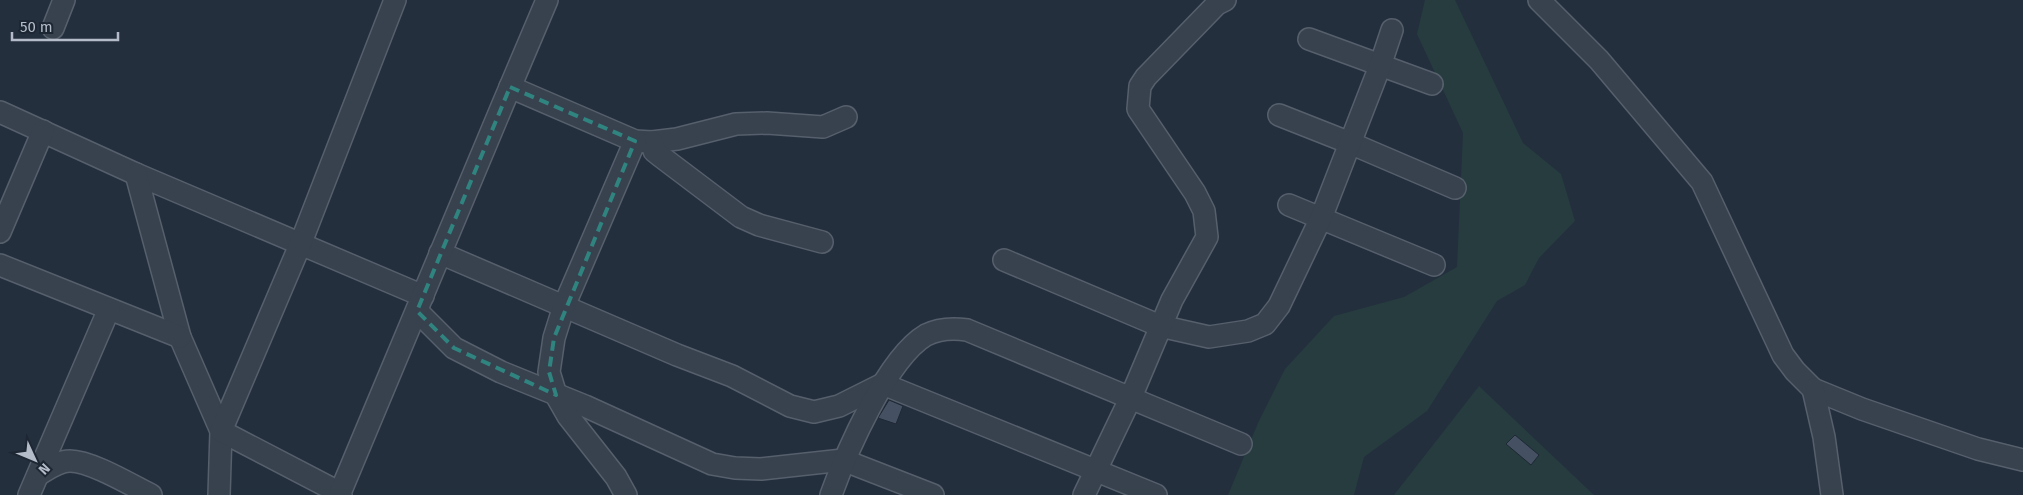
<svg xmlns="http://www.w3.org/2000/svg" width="2023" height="495" font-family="'Fira Sans',sans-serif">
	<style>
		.green { fill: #263c3f }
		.building { fill: #455162; stroke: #1f2835 }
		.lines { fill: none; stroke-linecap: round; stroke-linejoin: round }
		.minor-casing { stroke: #565f6c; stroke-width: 24 }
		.minor { stroke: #38414e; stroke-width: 21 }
		.marked { fill: none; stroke: #308480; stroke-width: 4; stroke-dasharray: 10 6; stroke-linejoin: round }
	</style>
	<rect width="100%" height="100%" fill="#242f3e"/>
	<g class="green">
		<polygon points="1425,0 1455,0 1523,143 1561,174 1575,221 1539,258 1525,285 1497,301 1427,411 1364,457 1354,495 1228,495 1258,423 1285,369 1334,316 1404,297 1457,267 1463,133 1417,34"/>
		<polygon points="1479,386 1594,495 1394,495"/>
	</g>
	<g class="building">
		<polygon points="889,400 903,406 896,424 878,418"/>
		<polygon points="1515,435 1539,455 1531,465 1506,444"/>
	</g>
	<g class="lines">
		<defs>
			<g id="minor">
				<polyline points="1539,0 1599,60 1702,182 1783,355 1795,371 1813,389 1862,409 1978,449 2023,460"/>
				<polyline points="53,28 64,0"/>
				<polyline points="1309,39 1432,84"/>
				<polyline points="510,87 635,141 652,142 677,139 736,124 767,123 823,127 846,117"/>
				<polyline points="0,112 136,174 423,296"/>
				<polyline points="1279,115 1350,143 1455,188"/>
				<polyline points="652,142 654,151 659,155 741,217 759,225 822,242"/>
				<polyline points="136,174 180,337 221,431 219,495"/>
				<polyline points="1289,205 1434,265"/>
				<polyline points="0,232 43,131"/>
				<polyline points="440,253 677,355 732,376 790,406 814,412 839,406 883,384 1156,495"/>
				<polyline points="1004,260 1160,326 1209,337 1248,331 1265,324 1279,306 1321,218 1380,66 1392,30"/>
				<polyline points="0,265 180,337"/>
				<polyline points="417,311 454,348 501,372 585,406 712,464 735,468 761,469 843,460 933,495"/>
				<polyline points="1813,389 1824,437 1832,495"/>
				<path d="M38 475C48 469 58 461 70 461 91 461 131 485 151 495"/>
				<polyline points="340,493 221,431 300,245 395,0"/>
				<polyline points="29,495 109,309"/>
				<path d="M341 495 340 493C409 329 477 164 547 0"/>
				<polyline points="626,495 616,477 568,416 556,395 549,372 554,338 564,306 635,141"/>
				<path d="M831 495C846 453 887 358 926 335 940 328 953 328 967 330L1241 444"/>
				<polyline points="1084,495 1131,397 1172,300 1207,237 1204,211 1195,193 1138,109 1140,86 1146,77 1217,4 1225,0"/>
			</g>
		</defs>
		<use href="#minor" class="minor-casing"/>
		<use href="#minor" class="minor"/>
	</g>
	<path class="marked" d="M510 87 635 141 554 338 549 372 556 395 454 348 417 311Z"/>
	<g transform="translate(35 460) rotate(134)" stroke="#1d2633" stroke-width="4" paint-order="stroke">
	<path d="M0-4L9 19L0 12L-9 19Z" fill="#b4bcc9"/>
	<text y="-8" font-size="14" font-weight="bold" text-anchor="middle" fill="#b4bcc9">N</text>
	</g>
	<path d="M12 32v8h106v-8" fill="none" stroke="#b4bcc9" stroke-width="2.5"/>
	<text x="20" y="32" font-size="15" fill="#b4bcc9" stroke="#1d2633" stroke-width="4" paint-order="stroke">50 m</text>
</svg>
